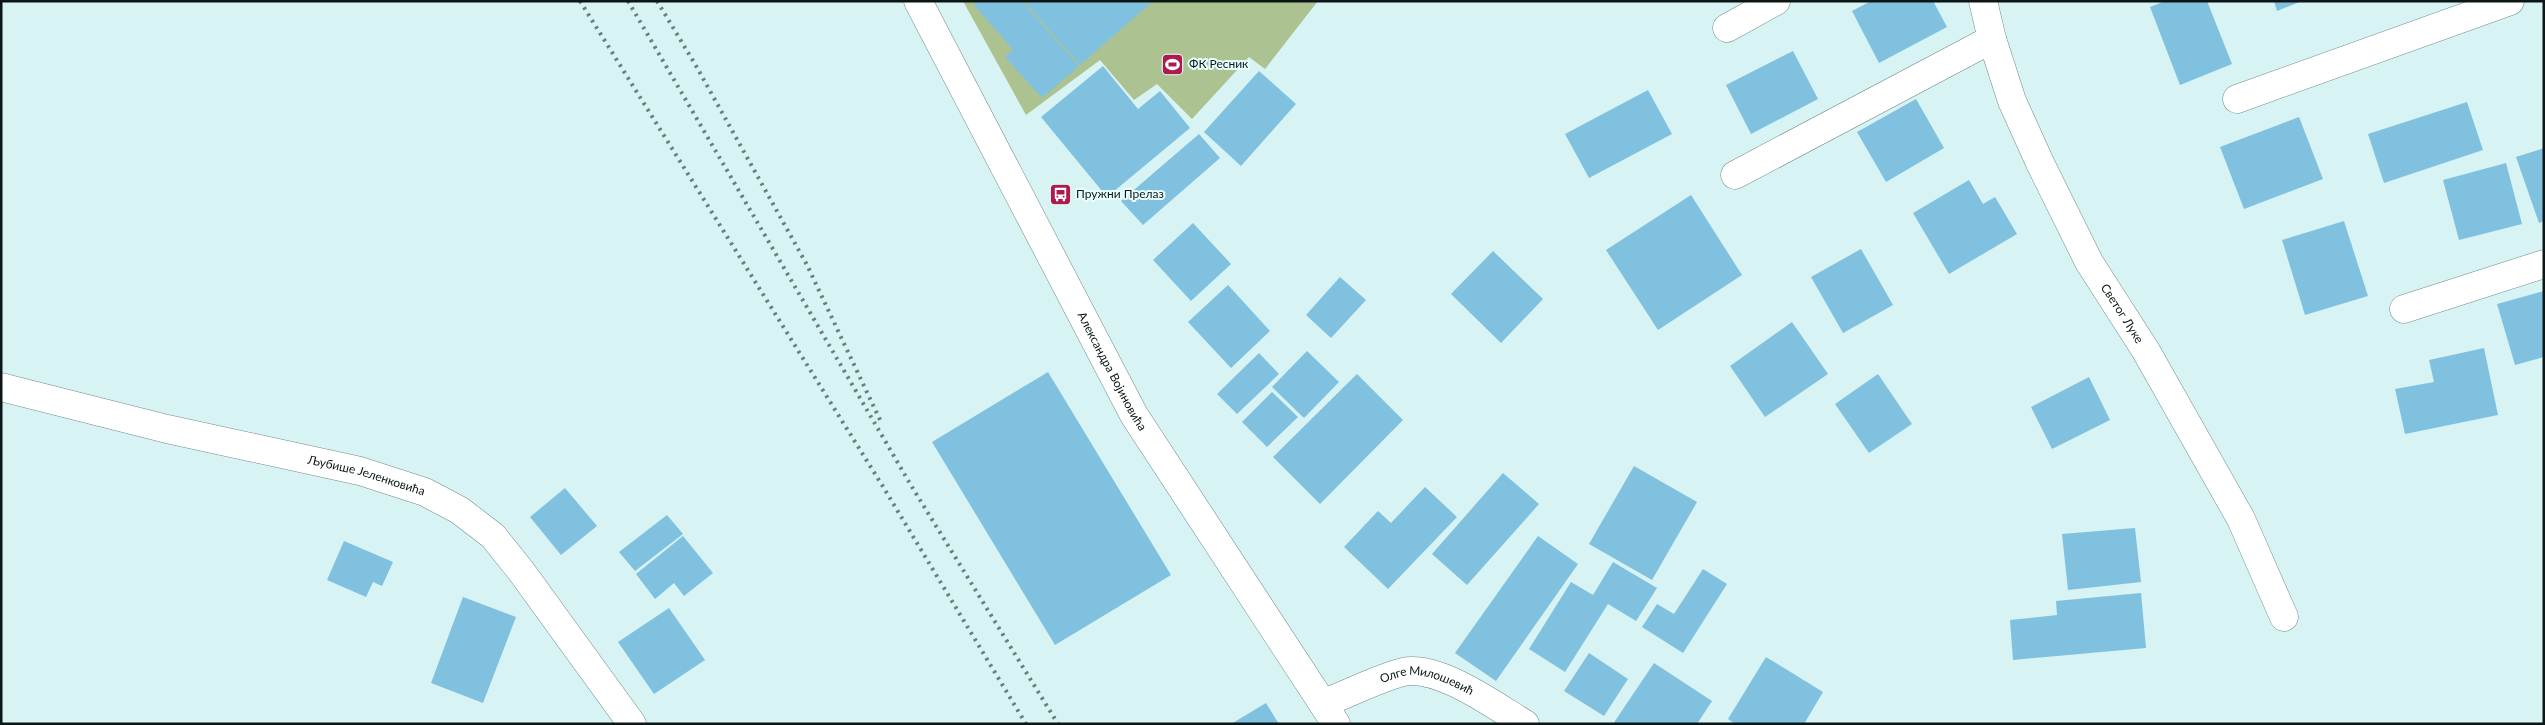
<svg xmlns="http://www.w3.org/2000/svg" width="2545" height="725" font-family="Lato,sans-serif">
	<style>
		.green { fill: #acc291 }
		.building { fill: #81c1e0 }
		.lines { fill: none; stroke-linecap: round; stroke-linejoin: round }
		.minor-casing { stroke: #728b8b; stroke-width: 29 }
		.minor { stroke: #fff; stroke-width: 28 }
		.rail { stroke: #6b7d7d; stroke-width: 4; stroke-dasharray: 2.5 5; stroke-linecap: butt }
		.labels { text-anchor: middle; stroke-width: 4; stroke-linejoin: round; paint-order: stroke }
		.poi-label { font-size: 12px; fill: #0c1616; stroke: #e9ffff; text-anchor: start }
		.street-label { font-size: 12px; fill: #0c1616; stroke: #e9ffff }
	</style>
	<rect width="100%" height="100%" fill="#d7f3f3"/>
	<polygon class="green" points="963,1 1318,1 1265,69 1249,57 1192,119 1157,84 1134,100 1100,60 1026,115"/>
	<g class="building">
		<polygon points="979,1 1022,1 1079,66 1042,98 1005,57 1013,50 974,5"/>
		<polygon points="1024,1 1153,1 1080,65"/>
		<polygon points="1871,1 1933,1 1947,27 1879,63 1852,11"/>
		<polygon points="2165,1 2207,1 2232,64 2180,85 2150,7"/>
		<polygon points="2274,1 2302,1 2277,11"/>
		<polygon points="1793,51 1818,99 1751,134 1726,85"/>
		<polygon points="1103,66 1138,109 1160,91 1190,128 1107,197 1041,117"/>
		<polygon points="1259,71 1296,104 1241,166 1204,132"/>
		<polygon points="1648,90 1672,134 1589,178 1565,134"/>
		<polygon points="1916,99 1944,148 1886,182 1857,132"/>
		<polygon points="2467,102 2483,150 2384,183 2368,134"/>
		<polygon points="2299,117 2323,179 2244,209 2220,147"/>
		<polygon points="1199,134 1220,158 1143,225 1121,201"/>
		<polygon points="2544,148 2544,221 2539,223 2516,157"/>
		<polygon points="2506,163 2522,224 2459,240 2443,180"/>
		<polygon points="1969,180 1983,204 1995,197 2017,234 1949,274 1913,213"/>
		<polygon points="1691,195 1742,275 1658,330 1606,250"/>
		<polygon points="2344,221 2368,296 2305,315 2282,240"/>
		<polygon points="1193,223 1231,264 1191,301 1153,260"/>
		<polygon points="1861,249 1893,305 1843,333 1811,277"/>
		<polygon points="1493,251 1543,299 1501,343 1451,294"/>
		<polygon points="1340,277 1366,300 1331,338 1306,315"/>
		<polygon points="1228,285 1270,331 1231,368 1188,322"/>
		<polygon points="2544,291 2544,357 2515,365 2497,304"/>
		<polygon points="1792,322 1828,374 1765,417 1730,366"/>
		<polygon points="2484,348 2498,415 2405,434 2395,389 2434,382 2429,360"/>
		<polygon points="1307,351 1339,382 1304,418 1272,387"/>
		<polygon points="1259,353 1279,374 1237,414 1217,394"/>
		<polygon points="1048,372 1171,575 1055,645 932,442"/>
		<polygon points="1357,374 1403,420 1320,504 1273,457"/>
		<polygon points="1878,374 1912,424 1869,453 1835,404"/>
		<polygon points="2089,377 2110,420 2052,449 2031,407"/>
		<polygon points="1272,392 1298,417 1267,447 1242,422"/>
		<polygon points="1634,466 1697,502 1652,580 1589,544"/>
		<polygon points="1503,473 1539,504 1467,585 1432,554"/>
		<polygon points="1425,487 1457,517 1388,589 1344,547 1378,511 1391,523"/>
		<polygon points="565,488 597,526 561,555 530,517"/>
		<polygon points="667,515 683,534 635,571 619,552"/>
		<polygon points="2135,528 2141,582 2068,590 2062,534"/>
		<polygon points="683,536 713,573 684,596 674,583 655,599 636,574"/>
		<polygon points="1538,536 1578,564 1496,681 1455,653"/>
		<polygon points="344,541 393,562 382,586 373,582 366,597 327,580"/>
		<polygon points="1613,562 1657,588 1636,621 1608,604 1565,672 1529,649 1571,582 1593,595"/>
		<polygon points="1703,569 1727,584 1683,653 1642,627 1657,604 1674,614"/>
		<polygon points="2141,593 2146,648 2013,660 2010,620 2057,615 2056,601"/>
		<polygon points="463,597 516,617 483,703 431,683"/>
		<polygon points="669,608 705,660 654,694 618,642"/>
		<polygon points="1589,653 1628,679 1604,716 1564,691"/>
		<polygon points="1766,657 1823,692 1804,724 1735,724 1728,719"/>
		<polygon points="1654,663 1712,701 1697,724 1613,724"/>
		<polygon points="1266,703 1279,724 1231,724"/>
	</g>
	<g class="lines">
		<defs>
			<g id="minor">
				<path id="s1" d="M918 1 1134 415 1336 724"/>
				<path id="s2" d="M1983 1 1992 39 2012 101 2040 163 2089 262 2146 351 2241 519 2284 617"/>
				<polyline points="1727,28 1776,1"/>
				<polyline points="2237,99 2510,1"/>
				<polyline points="1735,175 1992,39"/>
				<polyline points="2404,309 2544,264"/>
				<path id="s3" d="M1 387 167 429 360 471 425 492 459 510 493 536 521 571 632 724"/>
				<path id="s4" d="M1324 703C1348 694 1379 678 1403 672 1438 664 1495 706 1525 724"/>
			</g>
		</defs>
		<use href="#minor" class="minor-casing"/>
		<use href="#minor" class="minor"/>
		<g class="rail">
			<polyline points="580,1 882,485 1026,724"/>
			<polyline points="628,1 912,487 1058,724"/>
			<polyline points="657,1 695,64 807,265 881,422"/>
		</g>
	</g>
	<defs>
		<symbol id="stadium-square" viewBox="-11 -11 22 22"><rect x="-9" y="-9" width="18" height="18" rx="4" fill="#ac1a4e" stroke="#e9ffff"/><path d="M0-5a6.5 5 0 1 0 0 10a6.5 5 0 1 0 0-10ZM-3.5-1.8h7v3.6h-7Z" fill="#fff"/></symbol>
		<symbol id="bus-square" viewBox="-11 -11 22 22"><rect x="-9" y="-9" width="18" height="18" rx="4" fill="#ac1a4e" stroke="#e9ffff"/><path d="M-5-6H5V4H4V6H2V4H-2V6H-4V4H-5ZM-3.5-4V0h7V-4ZM-3.5 1.2v1.5H-2V1.2ZM2 1.2v1.5H3.5V1.2Z" fill="#fff"/></symbol>
	</defs>
	<g fill-rule="evenodd">
		<use href="#stadium-square" x="1160" y="52" width="25" height="25"/>
		<use href="#bus-square" x="1048" y="182" width="25" height="25"/>
	</g>
	<g class="labels">
		<g class="poi-label">
			<text x="1189" y="68">ФК Ресник</text>
			<text x="1076" y="198">Пружни Прелаз</text>
		</g>
		<g class="street-label">
			<text dy="4" stroke="none"><textPath href="#s2" startOffset="344">Светог Луке</textPath></text>
			<text dy="4" stroke="none"><textPath href="#s1" startOffset="418">Александра Војиновића</textPath></text>
			<text dy="4" stroke="none"><textPath href="#s3" startOffset="376">Љубише Јеленковића</textPath></text>
			<text dy="4" stroke="none"><textPath href="#s4" startOffset="110">Олге Милошевић</textPath></text>
		</g>
	</g>
	<rect width="2545" height="725" fill="none" stroke="#0c1616" stroke-width="5"/>
</svg>
